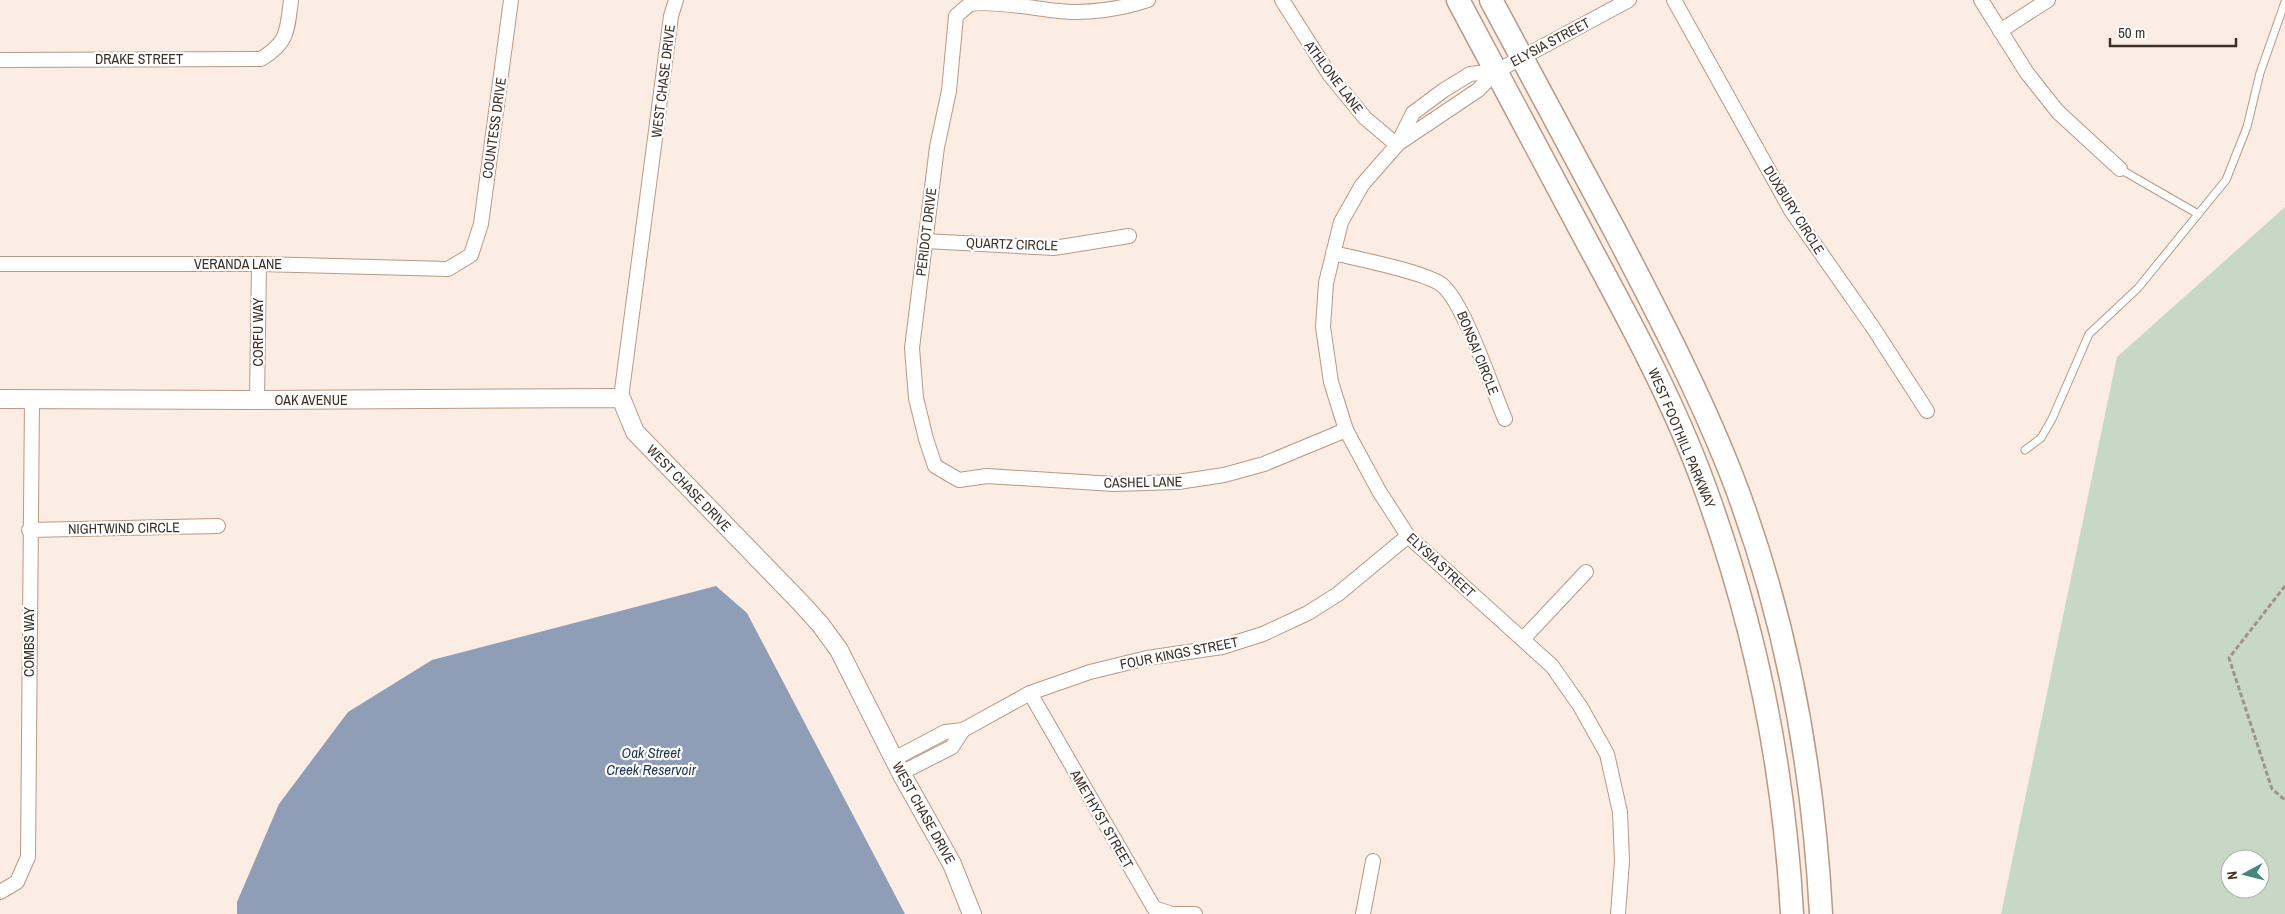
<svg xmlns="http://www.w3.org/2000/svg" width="2285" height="914" font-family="'Archivo Narrow',sans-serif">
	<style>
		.green { fill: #c7d8c7; fill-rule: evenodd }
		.water { fill: #8f9db6 }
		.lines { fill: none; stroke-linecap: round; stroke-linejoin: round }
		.service-casing { stroke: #b99984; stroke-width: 9 }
		.minor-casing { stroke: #b99984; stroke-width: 16 }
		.tertiary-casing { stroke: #b99984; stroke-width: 20 }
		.primary-casing { stroke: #b99984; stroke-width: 25 }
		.path { stroke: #a0938a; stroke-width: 3; stroke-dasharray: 5 2.5; stroke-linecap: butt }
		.service { stroke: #fff; stroke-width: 7 }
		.minor { stroke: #fff; stroke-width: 14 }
		.tertiary { stroke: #fff; stroke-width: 18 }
		.primary { stroke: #fff; stroke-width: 22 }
		.labels { text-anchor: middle; stroke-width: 4.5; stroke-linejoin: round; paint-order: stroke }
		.street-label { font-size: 14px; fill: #3d3027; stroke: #fff }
		.water-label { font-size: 15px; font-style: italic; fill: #1f3358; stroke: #fff }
	</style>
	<rect width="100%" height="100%" fill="#fbede4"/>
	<path class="green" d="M2285 207V914H2001L2117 357ZM2230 859H2260V889H2230Z"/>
	<polygon class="water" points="716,586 747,613 905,914 237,914 237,902 279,804 348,712 432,660"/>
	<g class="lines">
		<defs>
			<g id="service">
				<polyline points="2120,169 2198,214"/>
				<polyline points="2025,450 2041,438 2052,419 2089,334 2138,288 2226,180 2247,127 2260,73 2285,2"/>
			</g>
			<g id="minor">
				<path d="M1148 0C1122 9 1087 14 1059 11 1037 9 991 0 971 4 966 6 961 12 956 16L949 91 937 147 912 348 916 398 926 439 935 466 959 480 987 476 1114 484 1178 482 1224 475 1264 464 1346 430"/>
				<polyline points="1282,0 1329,74 1365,118 1397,145"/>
				<polyline points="1674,0 1792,212 1872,326 1927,411"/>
				<polyline points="1981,0 2027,73 2058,112 2120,169"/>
				<polyline points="2000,31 2048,0"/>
				<path d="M0 60 261 59C289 42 287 30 291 0"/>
				<polyline points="1497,71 1470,74 1444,90 1413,113 1397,145 1362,185 1341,222 1326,283 1323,327 1331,382 1346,430 1379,491 1408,536 1552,666 1580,706 1607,754 1620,812 1622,861 1618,914"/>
				<polyline points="1399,143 1478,90 1497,71 1629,0"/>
				<polyline points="925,241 1054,248 1129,236"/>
				<path d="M1333 253C1358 259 1426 272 1442 285 1465 304 1492 389 1505 419"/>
				<polyline points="0,264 259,264 448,269 471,255 481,224 511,0"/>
				<polyline points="621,398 671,16 676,0"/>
				<polyline points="257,400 259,264"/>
				<polyline points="29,530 218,526"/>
				<polyline points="1523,639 1586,572"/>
				<polyline points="1030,693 1154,908 1172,914 1195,914"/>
				<polyline points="894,759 945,732 963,730 1030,693 1090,672 1147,658 1222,647 1263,634 1308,613 1338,594 1408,536"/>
				<polyline points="901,773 952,747 963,730"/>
				<polyline points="0,892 17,882 28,857 32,399"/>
				<polyline points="1363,914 1373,861"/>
			</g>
			<polyline id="tertiary" points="0,399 257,400 621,398 635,432 800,602 820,624 839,650 901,773 952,864 972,914"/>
			<g id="primary">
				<path d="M1458 0C1501 80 1543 160 1586 240 1629 320 1673 400 1704 485 1755 624 1784 766 1792 914"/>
				<path d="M1491 0C1533 77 1574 154 1615 231 1656 310 1697 388 1730 471 1785 612 1813 763 1821 914"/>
			</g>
		</defs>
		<use href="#service" class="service-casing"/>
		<use href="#minor" class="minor-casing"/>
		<use href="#tertiary" class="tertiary-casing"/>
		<use href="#primary" class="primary-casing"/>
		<polyline class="path" points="2285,586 2229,658 2272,789 2285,800"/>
		<use href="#service" class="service"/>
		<use href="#minor" class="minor"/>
		<use href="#tertiary" class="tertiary"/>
		<use href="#primary" class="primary"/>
	</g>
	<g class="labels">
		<g class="street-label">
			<text transform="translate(1550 42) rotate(-28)" y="5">ELYSIA STREET</text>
			<text x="139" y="64">DRAKE STREET</text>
			<text transform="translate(1334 77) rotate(53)" y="5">ATHLONE LANE</text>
			<text transform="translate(663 81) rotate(-83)" y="5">WEST CHASE DRIVE</text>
			<text transform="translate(494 128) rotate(-82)" y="5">COUNTESS DRIVE</text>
			<text transform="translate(1794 210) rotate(58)" y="5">DUXBURY CIRCLE</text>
			<text transform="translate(926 232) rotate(-83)" y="5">PERIDOT DRIVE</text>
			<text transform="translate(1012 244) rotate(2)" y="5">QUARTZ CIRCLE</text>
			<text x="238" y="269">VERANDA LANE</text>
			<text transform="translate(258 332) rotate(-90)" y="5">CORFU WAY</text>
			<text transform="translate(1478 353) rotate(68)" y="5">BONSAI CIRCLE</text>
			<text x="311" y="405">OAK AVENUE</text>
			<text transform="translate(1682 438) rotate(67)" y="5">WEST FOOTHILL PARKWAY</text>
			<text transform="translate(1143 482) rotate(-1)" y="5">CASHEL LANE</text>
			<text transform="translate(689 488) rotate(46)" y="5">WEST CHASE DRIVE</text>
			<text transform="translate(124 528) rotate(-1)" y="5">NIGHTWIND CIRCLE</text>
			<text transform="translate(1441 565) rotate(43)" y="5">ELYSIA STREET</text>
			<text transform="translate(29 642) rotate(-90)" y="5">COMBS WAY</text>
			<text transform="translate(1179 653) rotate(-11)" y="5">FOUR KINGS STREET</text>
			<text transform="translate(924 813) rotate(61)" y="5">WEST CHASE DRIVE</text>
			<text transform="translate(1102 819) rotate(60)" y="5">AMETHYST STREET</text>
		</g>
		<g class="water-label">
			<text x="651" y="758">Oak Street<tspan x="651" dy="17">Creek Reservoir</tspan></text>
		</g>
	</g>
	<g transform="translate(2245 874) rotate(263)"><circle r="24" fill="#ffffff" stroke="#b1aca9"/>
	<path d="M0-4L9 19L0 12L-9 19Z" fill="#458879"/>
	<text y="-8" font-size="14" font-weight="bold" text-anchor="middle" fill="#3d3027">N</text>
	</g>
	<path d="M2110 38v8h126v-8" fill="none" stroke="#3d3027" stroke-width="2.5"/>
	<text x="2118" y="38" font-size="15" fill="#3d3027" stroke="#ffffff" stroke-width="4" paint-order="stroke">50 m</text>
</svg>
